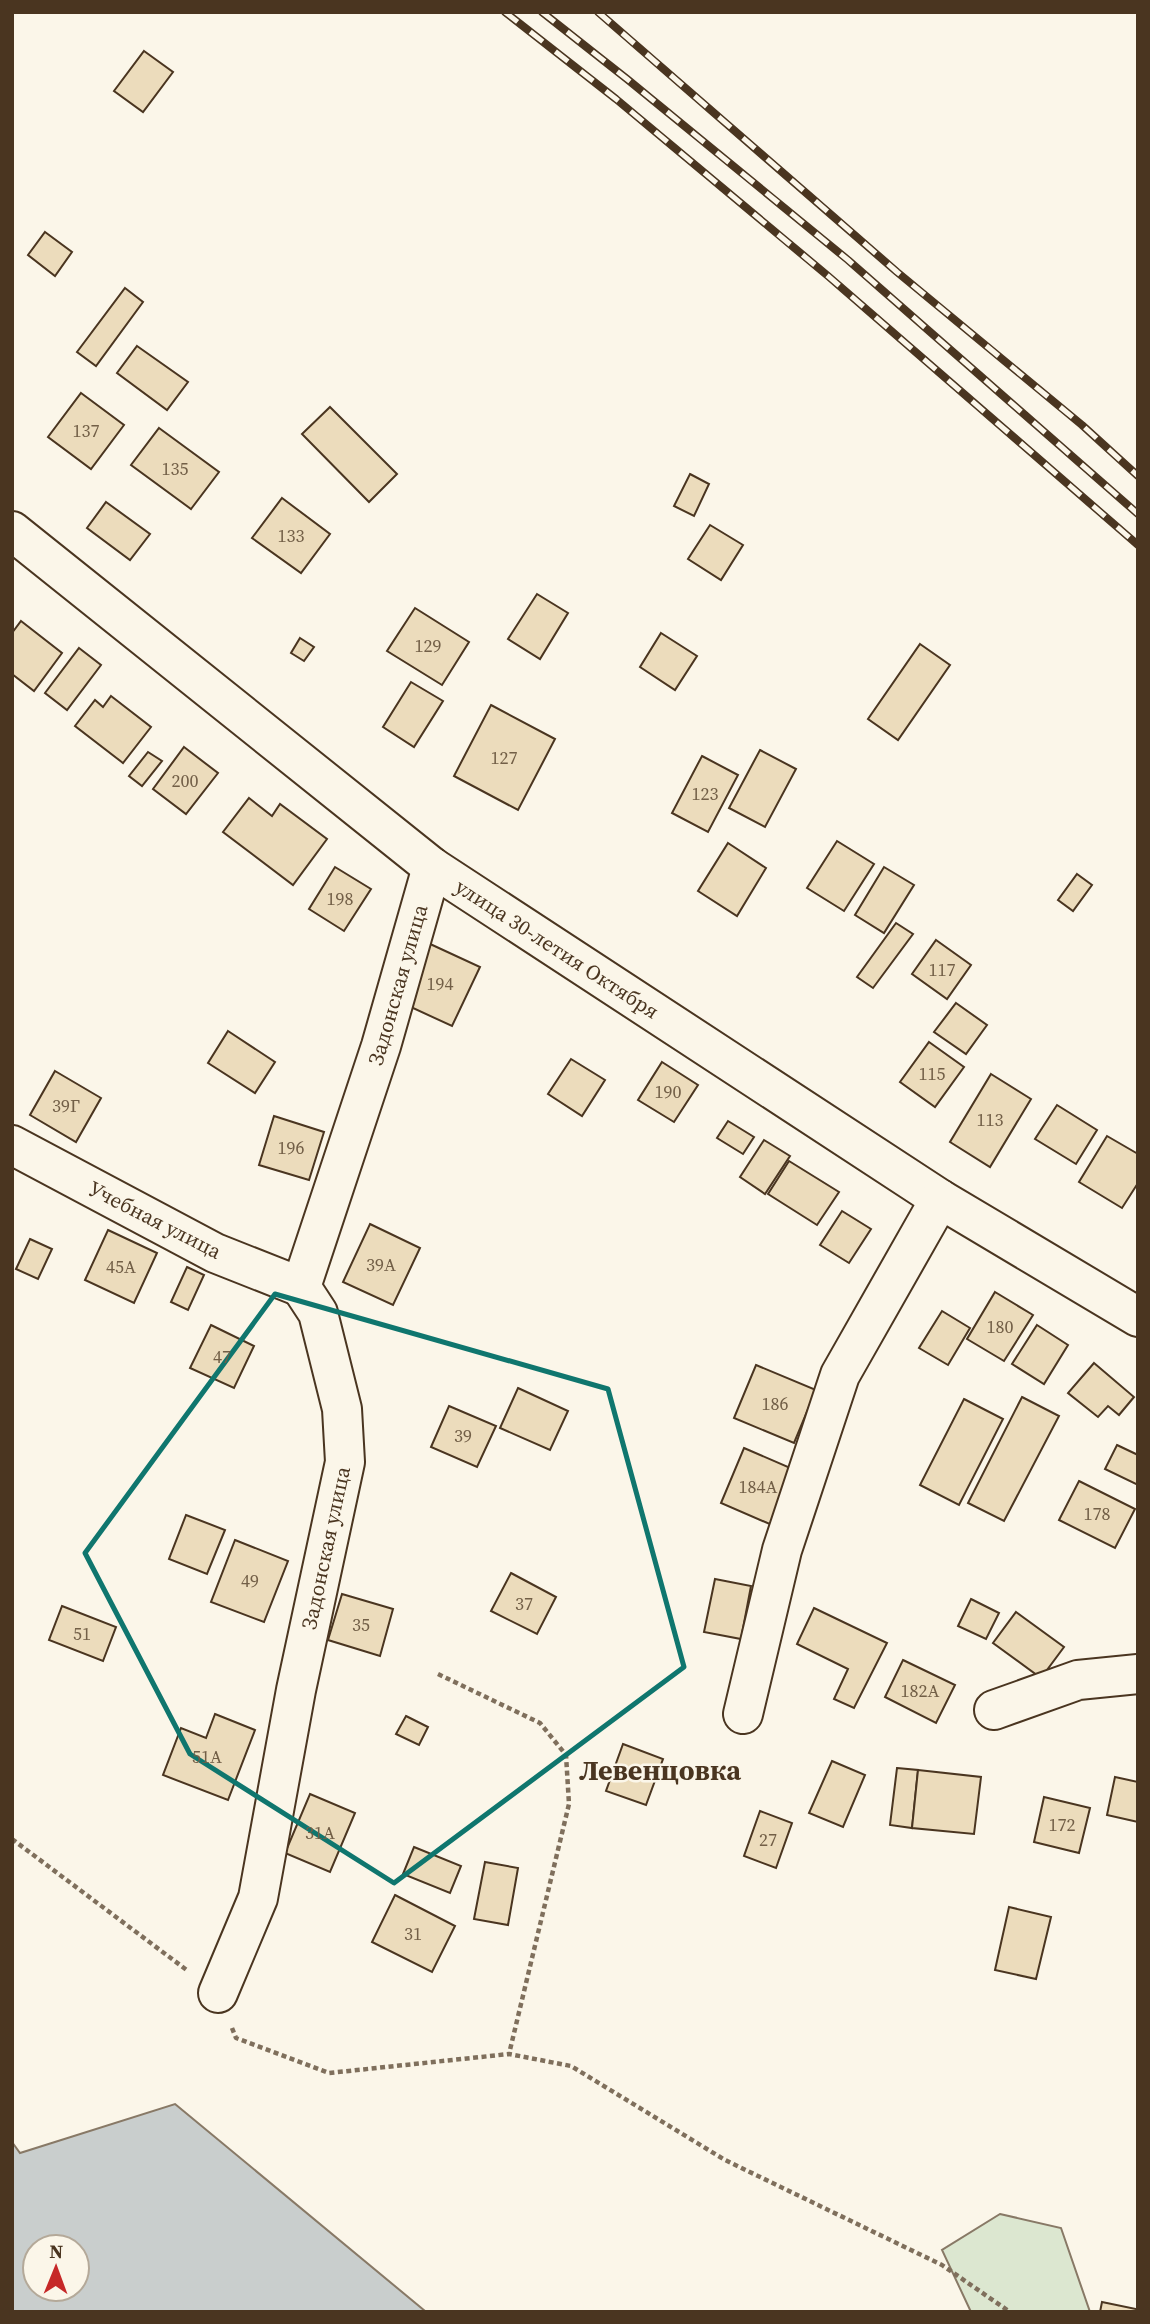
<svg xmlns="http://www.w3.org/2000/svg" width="1150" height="2324" font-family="'Source Serif 4',serif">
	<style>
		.green { fill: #dce7d0; stroke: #887966; stroke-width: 2 }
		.water { fill: #c9cecd; stroke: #887966; stroke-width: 2; fill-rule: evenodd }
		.building { fill: #ecdcbc; stroke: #4a3520; stroke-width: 2 }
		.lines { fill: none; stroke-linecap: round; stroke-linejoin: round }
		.minor-casing { stroke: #4a3520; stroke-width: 42 }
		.path { stroke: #7f6f5c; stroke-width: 4.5; stroke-dasharray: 5 3.5; stroke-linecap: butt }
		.minor { stroke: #fbf6e9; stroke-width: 38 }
		.rail-casing { stroke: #4a3520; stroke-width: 8 }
		.rail { stroke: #fbf6e9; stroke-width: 5; stroke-dasharray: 16; stroke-linecap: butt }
		.marked { fill: none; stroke: #0f766e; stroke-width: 5; stroke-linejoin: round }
		.labels { text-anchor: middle; stroke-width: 5; stroke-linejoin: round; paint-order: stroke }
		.number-label { font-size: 18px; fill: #725f47 }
		.street-label { font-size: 21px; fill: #4a3520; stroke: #fbf6e9 }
		.district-label { font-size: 28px; font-weight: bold; fill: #4a3520; stroke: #fbf6e9 }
	</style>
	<rect width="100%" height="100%" fill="#fbf6e9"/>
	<polygon class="green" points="1000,2214 1061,2228 1090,2312 971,2312 942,2250"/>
	<path class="water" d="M175 2104 425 2311 12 2312V2142L20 2153ZM35 2247H77V2289H35Z"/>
	<g class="building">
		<polygon points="144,51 173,72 143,112 114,91"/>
		<polygon points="45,232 72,252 55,276 28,255"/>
		<polygon points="125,288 143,302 96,366 77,352"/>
		<polygon points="137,346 188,382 167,410 117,373"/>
		<polygon points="81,393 124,425 91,469 48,437"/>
		<polygon points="330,407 397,474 369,502 302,434"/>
		<polygon points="159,428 219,472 191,509 131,465"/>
		<polygon points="690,474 709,484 694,516 674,506"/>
		<polygon points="282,498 330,534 301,573 252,538"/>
		<polygon points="106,502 150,534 130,560 87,528"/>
		<polygon points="710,525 743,545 721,580 688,559"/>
		<polygon points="537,594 568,613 540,659 508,639"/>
		<polygon points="415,608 469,642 442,685 387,651"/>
		<polygon points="21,621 62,653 34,691 12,674 12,633"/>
		<polygon points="661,633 697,656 675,690 640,667"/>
		<polygon points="300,638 314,647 304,661 291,653"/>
		<polygon points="920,644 950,665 898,740 868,719"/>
		<polygon points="79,648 101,665 67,710 45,693"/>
		<polygon points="411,682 443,701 414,747 383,727"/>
		<polygon points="111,696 151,727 123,763 75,726 95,700 103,707"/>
		<polygon points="491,705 555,739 518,810 454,776"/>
		<polygon points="184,747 218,773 186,814 153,789"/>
		<polygon points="760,750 796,769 765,827 729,808"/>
		<polygon points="148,752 162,761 142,786 129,776"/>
		<polygon points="702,756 738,775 708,832 672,813"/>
		<polygon points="249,798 272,816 280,804 327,839 293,885 223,832"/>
		<polygon points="837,841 874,864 844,911 807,888"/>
		<polygon points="728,843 766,868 737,916 698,891"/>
		<polygon points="335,867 371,889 344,931 309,909"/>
		<polygon points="884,867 914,885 884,933 855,915"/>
		<polygon points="1077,874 1092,885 1073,911 1058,900"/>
		<polygon points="896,923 913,934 873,988 857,977"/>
		<polygon points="936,940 971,965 947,999 912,974"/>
		<polygon points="428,943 480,967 452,1026 400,1002"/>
		<polygon points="956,1003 987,1025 966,1054 934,1032"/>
		<polygon points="228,1031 275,1062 255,1093 208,1063"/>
		<polygon points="929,1042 964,1067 935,1107 900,1082"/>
		<polygon points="571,1059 605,1080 582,1116 548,1094"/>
		<polygon points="662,1062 698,1085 674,1122 638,1100"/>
		<polygon points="55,1071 101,1098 76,1142 30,1115"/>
		<polygon points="991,1074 1031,1099 990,1167 950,1142"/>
		<polygon points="1057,1105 1097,1130 1076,1164 1035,1139"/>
		<polygon points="274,1116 324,1132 309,1180 259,1165"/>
		<polygon points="728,1121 754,1137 743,1154 717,1138"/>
		<polygon points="1107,1136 1138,1154 1138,1183 1122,1208 1079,1182"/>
		<polygon points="764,1140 790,1156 765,1194 740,1177"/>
		<polygon points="789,1161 839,1192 817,1225 768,1194"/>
		<polygon points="842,1211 871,1229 849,1263 820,1245"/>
		<polygon points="370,1224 420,1248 393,1305 343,1282"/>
		<polygon points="108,1230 157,1253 134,1303 85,1280"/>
		<polygon points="30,1239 52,1249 38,1279 16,1269"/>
		<polygon points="187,1267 204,1275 188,1310 171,1302"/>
		<polygon points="995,1292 1033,1315 1004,1361 967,1339"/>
		<polygon points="942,1311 970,1328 948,1365 919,1348"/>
		<polygon points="211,1325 254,1346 234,1388 190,1368"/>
		<polygon points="1037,1325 1068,1345 1044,1384 1012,1364"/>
		<polygon points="1094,1363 1134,1397 1119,1415 1108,1406 1098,1417 1068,1393"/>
		<polygon points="756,1365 816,1390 794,1443 734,1418"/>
		<polygon points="518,1388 568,1411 550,1450 500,1428"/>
		<polygon points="1022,1397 1059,1416 1004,1521 968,1503"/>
		<polygon points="964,1399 1003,1419 959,1505 920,1485"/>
		<polygon points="449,1406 496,1426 477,1467 431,1447"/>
		<polygon points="1117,1445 1138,1455 1138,1485 1105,1469"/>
		<polygon points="744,1448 795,1470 772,1525 721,1503"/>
		<polygon points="1079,1481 1135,1509 1115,1548 1059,1520"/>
		<polygon points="186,1515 225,1530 207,1574 169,1559"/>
		<polygon points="235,1540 288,1561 264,1622 211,1602"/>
		<polygon points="511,1573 556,1597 537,1634 491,1611"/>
		<polygon points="715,1579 751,1586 741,1639 704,1632"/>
		<polygon points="342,1594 393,1609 380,1656 328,1640"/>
		<polygon points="971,1599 999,1613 986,1639 958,1626"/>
		<polygon points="62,1606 116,1627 103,1661 49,1640"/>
		<polygon points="814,1608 887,1643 854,1708 834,1699 848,1669 797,1644"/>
		<polygon points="1016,1612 1064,1647 1041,1678 993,1643"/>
		<polygon points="903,1660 955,1685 936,1723 885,1697"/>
		<polygon points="215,1714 255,1730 228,1800 163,1775 181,1728 206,1738"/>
		<polygon points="406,1716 428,1727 419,1745 396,1734"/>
		<polygon points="623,1744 663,1759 646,1805 606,1791"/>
		<polygon points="832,1761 865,1775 843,1827 809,1813"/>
		<polygon points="897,1768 918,1770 912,1828 890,1825"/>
		<polygon points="918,1770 981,1777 974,1834 912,1828"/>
		<polygon points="1115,1777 1138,1782 1138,1822 1107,1815"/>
		<polygon points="310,1794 355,1813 330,1872 285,1853"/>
		<polygon points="1044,1797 1090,1808 1079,1853 1034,1842"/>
		<polygon points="760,1811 792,1823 776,1868 744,1856"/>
		<polygon points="414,1847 461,1866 450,1893 403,1874"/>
		<polygon points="485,1862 518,1868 508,1925 474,1919"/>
		<polygon points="395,1895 455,1926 432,1972 372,1942"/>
		<polygon points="1009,1907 1051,1917 1036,1979 995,1970"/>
		<polygon points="1102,2302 1136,2309 1136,2312 1100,2312"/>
	</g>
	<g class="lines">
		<defs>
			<g id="minor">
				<polyline points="12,531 432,867 940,1199 1138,1317"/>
				<polyline points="12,1145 215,1253 301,1287"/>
				<polyline points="994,1710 1078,1680 1138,1674"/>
				<polyline points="743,1714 782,1550 840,1375 940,1199"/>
				<polyline points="218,1993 258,1898 296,1690 345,1462 342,1409 318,1313 301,1287 381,1046 432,867"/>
			</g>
		</defs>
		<use href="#minor" class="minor-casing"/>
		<g class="path">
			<polyline points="438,1674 540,1723 566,1755 569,1804 509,2054"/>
			<polyline points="12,1839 188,1971"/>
			<polyline points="232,2028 236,2038 329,2073 509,2054 571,2066 725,2160 942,2265 1010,2312"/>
		</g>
		<use href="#minor" class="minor"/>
		<defs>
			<g id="rail">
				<polyline points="505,12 616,99 828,276 1138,545"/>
				<polyline points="542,12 627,79 848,260 1138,514"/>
				<polyline points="598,12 897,272 1082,425 1138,476"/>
			</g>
		</defs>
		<use href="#rail" class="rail-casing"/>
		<use href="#rail" class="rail"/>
	</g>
	<path class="marked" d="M275 1294 608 1389 684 1667 394 1883 190 1754 85 1553Z"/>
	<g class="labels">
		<g class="number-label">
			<text x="86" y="437">137</text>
			<text x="175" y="475">135</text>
			<text x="291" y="542">133</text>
			<text x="428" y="652">129</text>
			<text x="504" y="764">127</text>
			<text x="185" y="787">200</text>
			<text x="705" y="800">123</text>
			<text x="340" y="905">198</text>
			<text x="942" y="976">117</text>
			<text x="440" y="990">194</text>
			<text x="932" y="1080">115</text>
			<text x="668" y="1098">190</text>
			<text x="66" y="1112">39Г</text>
			<text x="990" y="1126">113</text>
			<text x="291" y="1154">196</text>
			<text x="381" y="1271">39А</text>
			<text x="121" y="1273">45А</text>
			<text x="1000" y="1333">180</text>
			<text x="222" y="1363">47</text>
			<text x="775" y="1410">186</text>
			<text x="463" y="1442">39</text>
			<text x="758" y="1493">184А</text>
			<text x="1097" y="1520">178</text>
			<text x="250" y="1587">49</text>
			<text x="524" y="1610">37</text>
			<text x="361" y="1631">35</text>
			<text x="82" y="1640">51</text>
			<text x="920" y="1697">182А</text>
			<text x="207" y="1763">51А</text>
			<text x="1062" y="1831">172</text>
			<text x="320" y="1839">31А</text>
			<text x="768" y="1846">27</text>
			<text x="413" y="1940">31</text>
		</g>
		<g class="street-label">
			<text transform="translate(557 949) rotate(33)" y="7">улица 30-летия Октября</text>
			<text transform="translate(398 985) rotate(-74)" y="7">Задонская улица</text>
			<text transform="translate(155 1220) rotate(27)" y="7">Учебная улица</text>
			<text transform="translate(326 1548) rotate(-78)" y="7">Задонская улица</text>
		</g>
		<g class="district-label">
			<text x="660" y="1780">Левенцовка</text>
		</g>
	</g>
	<rect width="1150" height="2324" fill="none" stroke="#4a3520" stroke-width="28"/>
	<g transform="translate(56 2268) rotate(1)"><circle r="33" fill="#fbf6e9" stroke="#b4a999" stroke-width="2"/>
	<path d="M0-5L12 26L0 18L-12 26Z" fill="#c62828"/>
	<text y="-10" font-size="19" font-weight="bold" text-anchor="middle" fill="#4a3520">N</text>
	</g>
</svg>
